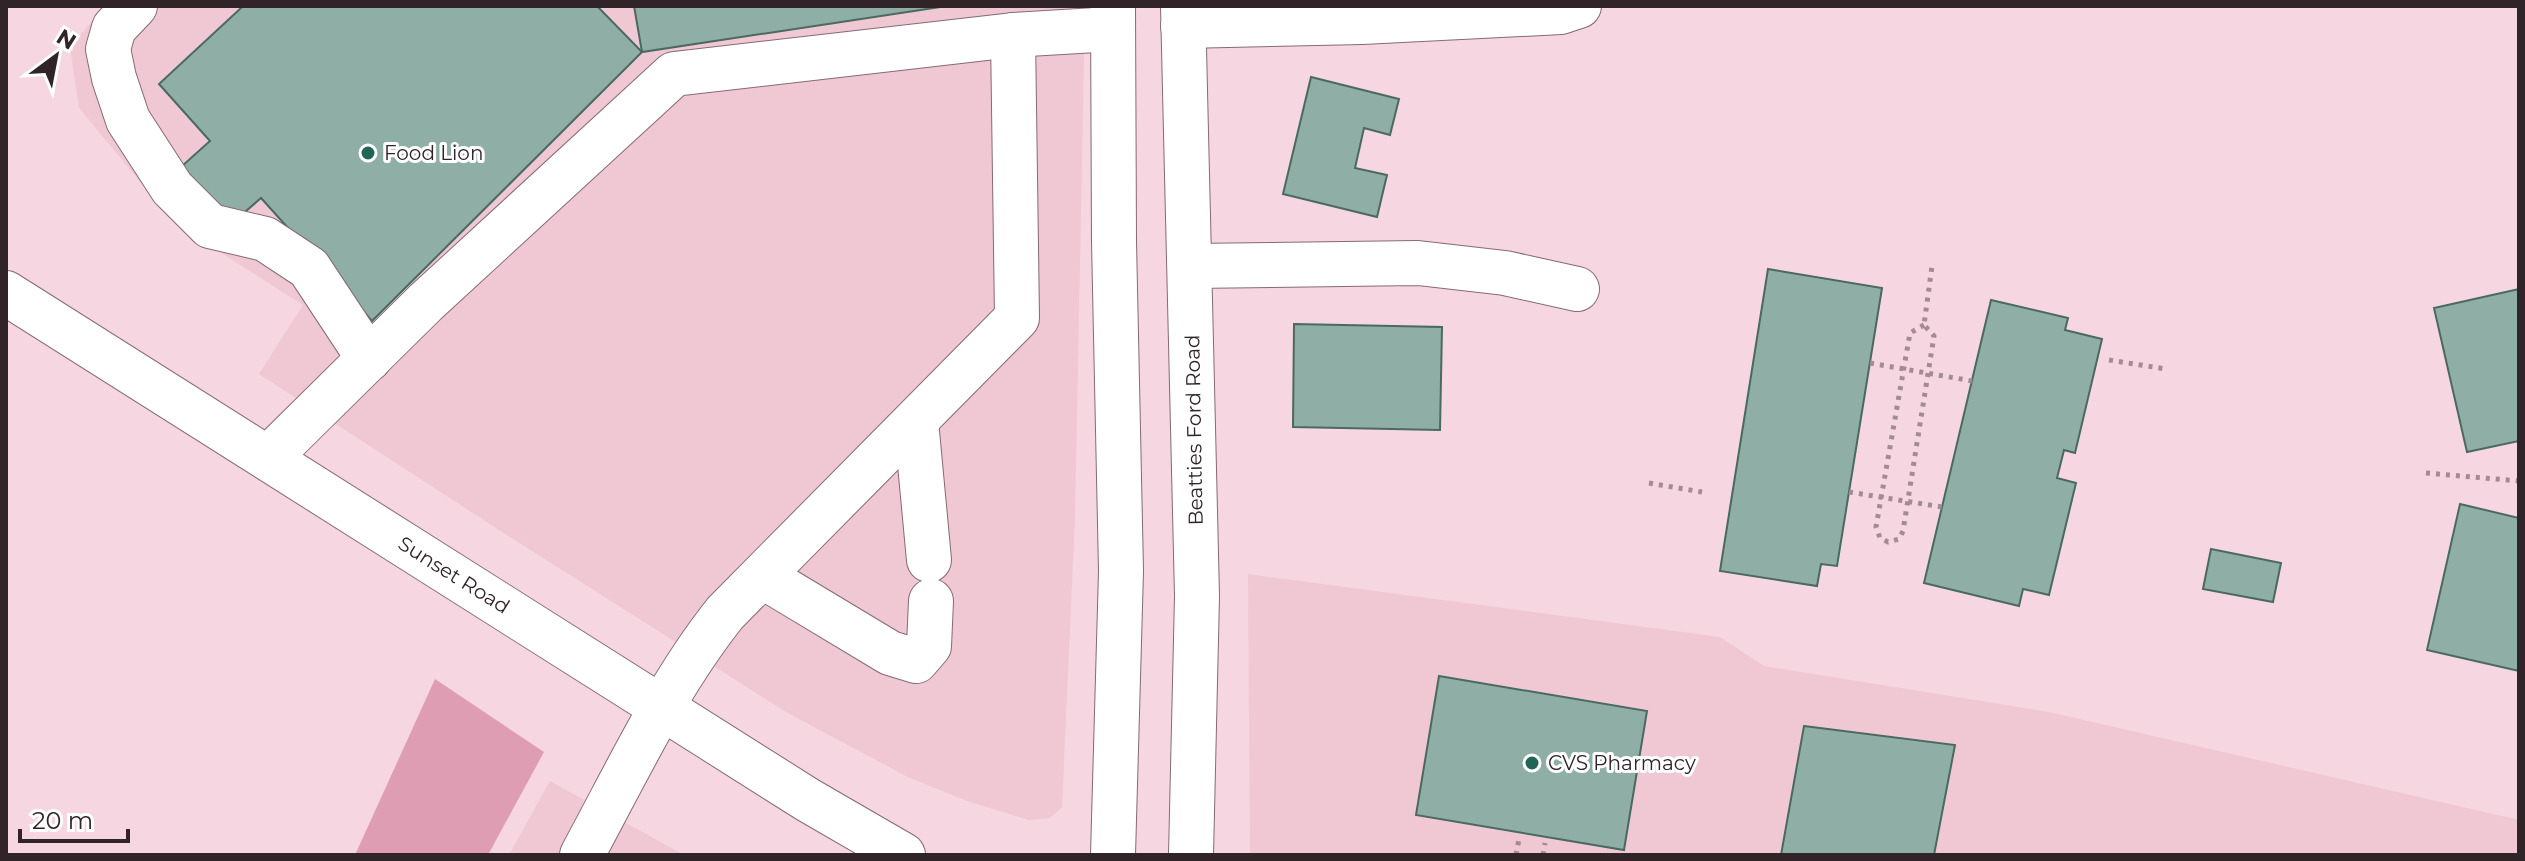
<svg xmlns="http://www.w3.org/2000/svg" width="2525" height="861" font-family="Montserrat,sans-serif">
	<style>
		.built { fill: #efc8d4 }
		.green { fill: #df9db4 }
		.building { fill: #8fafa6; stroke: #4a6961; stroke-width: 2 }
		.lines { fill: none; stroke-linecap: round; stroke-linejoin: round }
		.minor-casing { stroke: #866a74; stroke-width: 46 }
		.major-casing { stroke: #866a74; stroke-width: 46 }
		.path { stroke: #a38b93; stroke-width: 5; stroke-dasharray: 4 6; stroke-linecap: butt }
		.minor { stroke: #fff; stroke-width: 44 }
		.major { stroke: #fff; stroke-width: 44 }
		.poi-dot { fill: #206556; stroke: #fff; stroke-width: 3 }
		.labels { text-anchor: middle; stroke-width: 6; stroke-linejoin: round; paint-order: stroke }
		.poi-label { font-size: 20px; fill: #302428; stroke: #fff; text-anchor: start }
		.street-label { font-size: 20px; fill: #302428; stroke: #fff }
	</style>
	<rect width="100%" height="100%" fill="#f6d6e1"/>
	<g class="built">
		<polygon points="105,6 1085,6 1075,516 1062,807 1050,818 1029,820 967,801 908,777 827,734 786,712 499,530 259,374 303,305 193,235 158,203 79,108 70,47"/>
		<polygon points="1248,574 1720,637 1764,666 2049,712 2519,820 2519,855 1250,855"/>
		<polygon points="550,781 684,855 509,855"/>
	</g>
	<polygon class="green" points="435,679 544,752 488,855 355,855"/>
	<g class="building">
		<polygon points="239,6 597,6 642,52 372,321 261,198 230,225 182,166 210,141 159,84 241,8"/>
		<polygon points="634,6 947,6 642,52"/>
		<polygon points="1311,77 1399,99 1390,135 1364,128 1355,168 1387,175 1377,217 1283,194"/>
		<polygon points="1768,269 1882,288 1837,566 1821,564 1817,586 1720,571"/>
		<polygon points="2519,289 2519,441 2467,452 2434,308"/>
		<polygon points="1991,300 2068,318 2065,330 2102,339 2075,453 2064,450 2057,478 2076,483 2049,595 2023,589 2019,606 1924,583"/>
		<polygon points="1294,324 1442,327 1440,430 1293,427"/>
		<polygon points="2460,504 2519,518 2519,671 2427,650"/>
		<polygon points="2211,549 2281,563 2273,602 2203,589"/>
		<polygon points="1439,676 1647,711 1624,850 1416,815"/>
		<polygon points="1804,726 1955,745 1934,855 1781,855"/>
	</g>
	<g class="lines">
		<defs>
			<g id="minor">
				<polyline points="135,6 114,28 108,49 114,78 128,120 172,188 210,226 265,239 309,268 369,359"/>
				<polyline points="1183,26 1362,22 1561,12 1579,6"/>
				<polyline points="1190,266 1418,263 1505,273 1577,289"/>
				<polyline points="916,421 929,560"/>
				<polyline points="269,457 426,302 674,74 1013,35 1113,29"/>
				<polyline points="762,576 890,653 916,661 929,646 931,601"/>
				<path d="M582 855C626 774 667 686 725 613L1017 318 1013 35"/>
			</g>
			<g id="major">
				<polyline points="1113,6 1114,241 1121,571 1113,855"/>
				<polyline points="1183,6 1197,596 1191,855"/>
				<polyline points="6,293 808,800 903,855"/>
			</g>
		</defs>
		<use href="#minor" class="minor-casing"/>
		<use href="#major" class="major-casing"/>
		<g class="path">
			<polyline points="1924,325 1910,333 1876,527 1880,538 1888,542 1899,539 1903,531 1934,336 1924,325 1932,266"/>
			<polyline points="2109,360 2166,369"/>
			<polyline points="1870,363 1972,381"/>
			<polyline points="2426,473 2519,481"/>
			<polyline points="1649,483 1702,492"/>
			<polyline points="1849,492 1942,507"/>
			<polyline points="1516,855 1519,839"/>
			<polyline points="1543,855 1545,843"/>
		</g>
		<use href="#minor" class="minor"/>
		<use href="#major" class="major"/>
	</g>
	<g class="poi-dot">
		<circle cx="368" cy="153" r="8"/>
		<circle cx="1532" cy="763" r="8"/>
	</g>
	<g class="labels">
		<g class="poi-label">
			<text x="384" y="160">Food Lion</text>
			<text x="1548" y="770">CVS Pharmacy</text>
		</g>
		<g class="street-label">
			<text transform="translate(1194 430) rotate(-91)" y="7">Beatties Ford Road</text>
			<text transform="translate(454 575) rotate(32)" y="7">Sunset Road</text>
		</g>
	</g>
	<rect width="2525" height="861" fill="none" stroke="#302428" stroke-width="16"/>
	<g transform="translate(56 56) rotate(32)" stroke="#ffffff" stroke-width="6" paint-order="stroke">
	<path d="M0-6L14 30L0 20L-14 30Z" fill="#302428"/>
	<text y="-12" font-size="22" font-weight="bold" text-anchor="middle" fill="#302428">N</text>
	</g>
	<path d="M20 829v12h108v-12" fill="none" stroke="#302428" stroke-width="4"/>
	<text x="32" y="829" font-size="24" fill="#302428" stroke="#ffffff" stroke-width="6" paint-order="stroke">20 m</text>
</svg>
